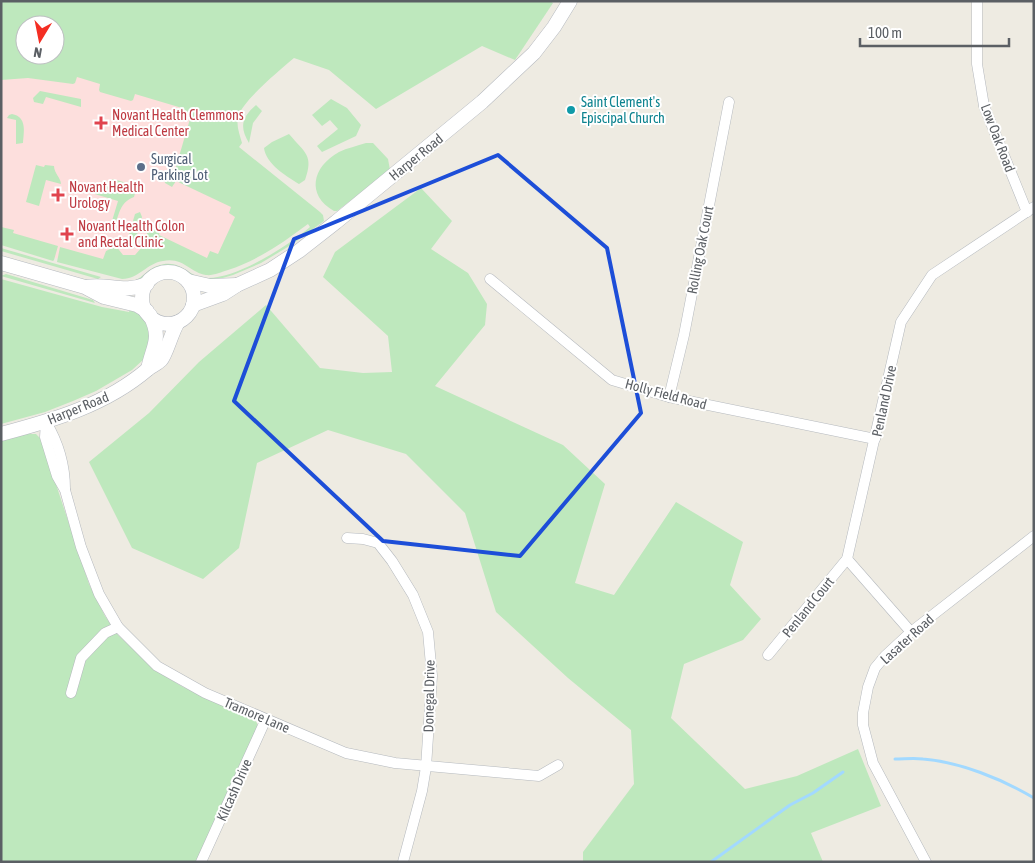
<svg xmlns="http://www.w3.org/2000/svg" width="1035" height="863" font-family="'Asap Condensed',sans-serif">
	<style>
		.medical { fill: #fddfdd; fill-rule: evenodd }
		.green { fill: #bee8bd; fill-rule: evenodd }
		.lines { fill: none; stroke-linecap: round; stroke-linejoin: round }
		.stream { stroke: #a2d9ff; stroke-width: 3 }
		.street-casing { stroke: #b5b9be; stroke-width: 11 }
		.secondary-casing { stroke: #b6bac0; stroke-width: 15 }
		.street { stroke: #fff; stroke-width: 10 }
		.secondary { stroke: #fff; stroke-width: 14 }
		.marked { fill: none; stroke: #1d4ed8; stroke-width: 4; stroke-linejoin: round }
		.culture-dot { fill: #0f9aa8; stroke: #fff; stroke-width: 2 }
		.health-dot { fill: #e0444e; stroke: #fff; stroke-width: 2 }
		.service-dot { fill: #5c6f8a; stroke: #fff; stroke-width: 2 }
		.labels { text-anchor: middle; stroke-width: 4; stroke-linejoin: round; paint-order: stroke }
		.culture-label { font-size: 14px; fill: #0d838f; stroke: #fff; text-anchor: start }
		.health-label { font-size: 14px; fill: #be3a42; stroke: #fff; text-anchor: start }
		.street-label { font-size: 14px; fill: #5b5f64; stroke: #fff }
		.service-label { font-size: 14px; fill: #4e5e75; stroke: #fff; text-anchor: start }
	</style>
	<rect width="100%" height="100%" fill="#eeebe2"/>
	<path class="medical" d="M1 1H146L178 90 243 207 230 255 204 261 171 259 152 262 123 277 1 242ZM25 25H55V55H25Z"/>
	<g class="green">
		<path d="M1 1H550L553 3 515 60 482 46 376 109 329 70 294 58C280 70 242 101 238 117 236 126 240 135 242 143L239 147 320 212 323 215 324 221 291 245 261 263 233 275 216 280 194 277 177 267 166 266 153 270 141 280 134 281C143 277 148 269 157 266 182 257 188 279 208 278 238 278 288 246 310 227L308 224C281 244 260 259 228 270 221 272 213 276 206 275 190 273 184 257 163 261 147 263 139 279 122 279L57 262 60 247 103 259 106 251 116 246 123 255H135L143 246 149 227 154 224 161 228 159 235 207 258 210 251 218 254 235 217 229 213 231 207 176 181 172 187 165 183 164 179 165 176 173 177 190 119 181 115 182 108 135 94 133 100 131 101 100 92 99 90 100 84 77 77 75 83 73 84 28 78 1 80ZM25 25H55V55H25Z"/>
		<polygon points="40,91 81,99 81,107 46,97 43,104 34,102 33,98"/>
		<polygon points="331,99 347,108 361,125 356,136 322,152 317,146 338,129 330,120 322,126 312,115"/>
		<path d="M256 105 262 111 253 123 249 143C239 127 242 117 256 105Z"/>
		<path d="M12 114C27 117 24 131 23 143L16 144V120L7 118 9 115Z"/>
		<path d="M289 134C305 153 314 155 305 180L299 184C286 176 266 164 264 148L272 142Z"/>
		<path d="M366 143H373L388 159 390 170 337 211H334C306 195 312 167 339 152 347 148 357 146 366 143Z"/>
		<path d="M36 165 44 167 45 165 54 166C54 173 61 178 61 184L46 180 39 206 26 202Z"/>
		<path d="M113 179 137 186 134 197C121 202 120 211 116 222L112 221 118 201 88 192C98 189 106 189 113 179Z"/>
		<polygon points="421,188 452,221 431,249 468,273 487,304 485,325 435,386 563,445 605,484 575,583 614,595 676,502 743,542 730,585 761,619 743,640 684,664 671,718 745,789 797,776 858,749 881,806 811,833 823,862 583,862 583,852 634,784 631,730 568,678 496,612 465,513 406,454 328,430 257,463 239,548 203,579 132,548 89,462 149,413 199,362 266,305 320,368 363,373 392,372 388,336 323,277 335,252"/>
		<polygon points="140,212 142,217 135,242 132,245 129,245 127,241 135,214"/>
		<polygon points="1,227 14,230 13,233 58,246 54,260 53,261 1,245"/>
		<polygon points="1,248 101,277 98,279 1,251"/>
		<polygon points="6,274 93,300 95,303 1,276"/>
		<polygon points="1,279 102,307 129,312 130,306 145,315 153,334 144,359 132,370 96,391 73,401 45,412 1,424"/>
		<polygon points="27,434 36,434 41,439 89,584 105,616 118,635 152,667 165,676 183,687 252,717 257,723 257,729 198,862 1,862 1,440"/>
	</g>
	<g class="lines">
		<g class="stream">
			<path d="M895 759C904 759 914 758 923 759 960 762 1002 779 1034 798"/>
			<polyline points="711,862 790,805 813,793 843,772"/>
		</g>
		<defs>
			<g id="street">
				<polyline points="977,1 977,64 984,106 1027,212"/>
				<polyline points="490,279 612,380 669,397 875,439"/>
				<polyline points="669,397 684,335 729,102"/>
				<polyline points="46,422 45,437 57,476 65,490 81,547 99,594 118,627 157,666 205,693 346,753 395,763 539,776 558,765"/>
				<path d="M46 422C58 442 65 466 65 489"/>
				<polyline points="347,538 363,539 378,543 392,561 413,595 428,632 432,676 426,767 422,791 403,862"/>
				<polyline points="847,559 911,632"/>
				<polyline points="768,655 847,559 901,322 932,275 1034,207"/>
				<polyline points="71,693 81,658 105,633 118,627"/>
				<polyline points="201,862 266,719"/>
				<polyline points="926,862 873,763 863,725 863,713 868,687 875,668 885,656 911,632 1034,536"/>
			</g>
			<g id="secondary">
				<polyline points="1,263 85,287 104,297 137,305 147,311"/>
				<circle cx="168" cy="298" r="26"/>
				<polyline points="188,281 210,286 237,285"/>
				<path d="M86 287C109 283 123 294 147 284"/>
				<polyline points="193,305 223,294 237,285 270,270 299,251 336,222 482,102 534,53 554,27 570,1"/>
				<path d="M148 369C153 345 162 339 150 315"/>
				<path d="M1 434C54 420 106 405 148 369 152 366 157 364 161 360 166 355 172 331 178 322"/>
			</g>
		</defs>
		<use href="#street" class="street-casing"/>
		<use href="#secondary" class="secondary-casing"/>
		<use href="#street" class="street"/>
		<use href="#secondary" class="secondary"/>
	</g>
	<path class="marked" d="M498 155 607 248 641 413 520 556 383 541 234 401 294 239Z"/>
	<circle class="culture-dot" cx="571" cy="110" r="5"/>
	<g class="health-dot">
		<path d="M98.5 115.5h5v5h5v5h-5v5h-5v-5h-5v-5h5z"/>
		<path d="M55.5 187.5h5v5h5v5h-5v5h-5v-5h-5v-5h5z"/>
		<path d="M64.5 226.5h5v5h5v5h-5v5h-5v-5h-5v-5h5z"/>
	</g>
	<circle class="service-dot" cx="141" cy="167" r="5"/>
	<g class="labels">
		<g class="culture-label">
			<text x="581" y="107">Saint Clement's<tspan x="581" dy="16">Episcipal Church</tspan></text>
		</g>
		<g class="health-label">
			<text x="112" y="120">Novant Health Clemmons<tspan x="112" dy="16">Medical Center</tspan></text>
			<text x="69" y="192">Novant Health<tspan x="69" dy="16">Urology</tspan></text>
			<text x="78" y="231">Novant Health Colon<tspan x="78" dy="16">and Rectal Clinic</tspan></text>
		</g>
		<g class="street-label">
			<text transform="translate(998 138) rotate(69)" y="5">Low Oak Road</text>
			<text transform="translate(416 157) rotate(-39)" y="5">Harper Road</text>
			<text transform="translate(700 250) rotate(-79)" y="5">Rolling Oak Court</text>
			<text transform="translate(666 394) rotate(15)" y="5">Holly Field Road</text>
			<text transform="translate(884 401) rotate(-78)" y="5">Penland Drive</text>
			<text transform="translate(78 408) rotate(-22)" y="5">Harper Road</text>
			<text transform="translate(808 607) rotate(-51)" y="5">Penland Court</text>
			<text transform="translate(907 639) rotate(-42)" y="5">Lasater Road</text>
			<text transform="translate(429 696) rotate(-89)" y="5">Donegal Drive</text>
			<text transform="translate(257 715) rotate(23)" y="5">Tramore Lane</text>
			<text transform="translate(234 790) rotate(-66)" y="5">Kilcash Drive</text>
		</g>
		<g class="service-label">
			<text x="151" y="164">Surgical<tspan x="151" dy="16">Parking Lot</tspan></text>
		</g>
	</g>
	<rect width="1035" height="863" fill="none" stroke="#5b5f64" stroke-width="5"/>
	<g transform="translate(40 40) rotate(190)"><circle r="24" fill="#ffffff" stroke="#bdbfc1"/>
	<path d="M0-4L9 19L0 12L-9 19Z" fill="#f42e23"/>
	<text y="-8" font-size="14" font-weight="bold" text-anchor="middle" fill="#5b5f64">N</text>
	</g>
	<path d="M860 38v8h149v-8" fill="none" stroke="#5b5f64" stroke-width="2.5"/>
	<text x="868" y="38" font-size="15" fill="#5b5f64" stroke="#ffffff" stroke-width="4" paint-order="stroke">100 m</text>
</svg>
